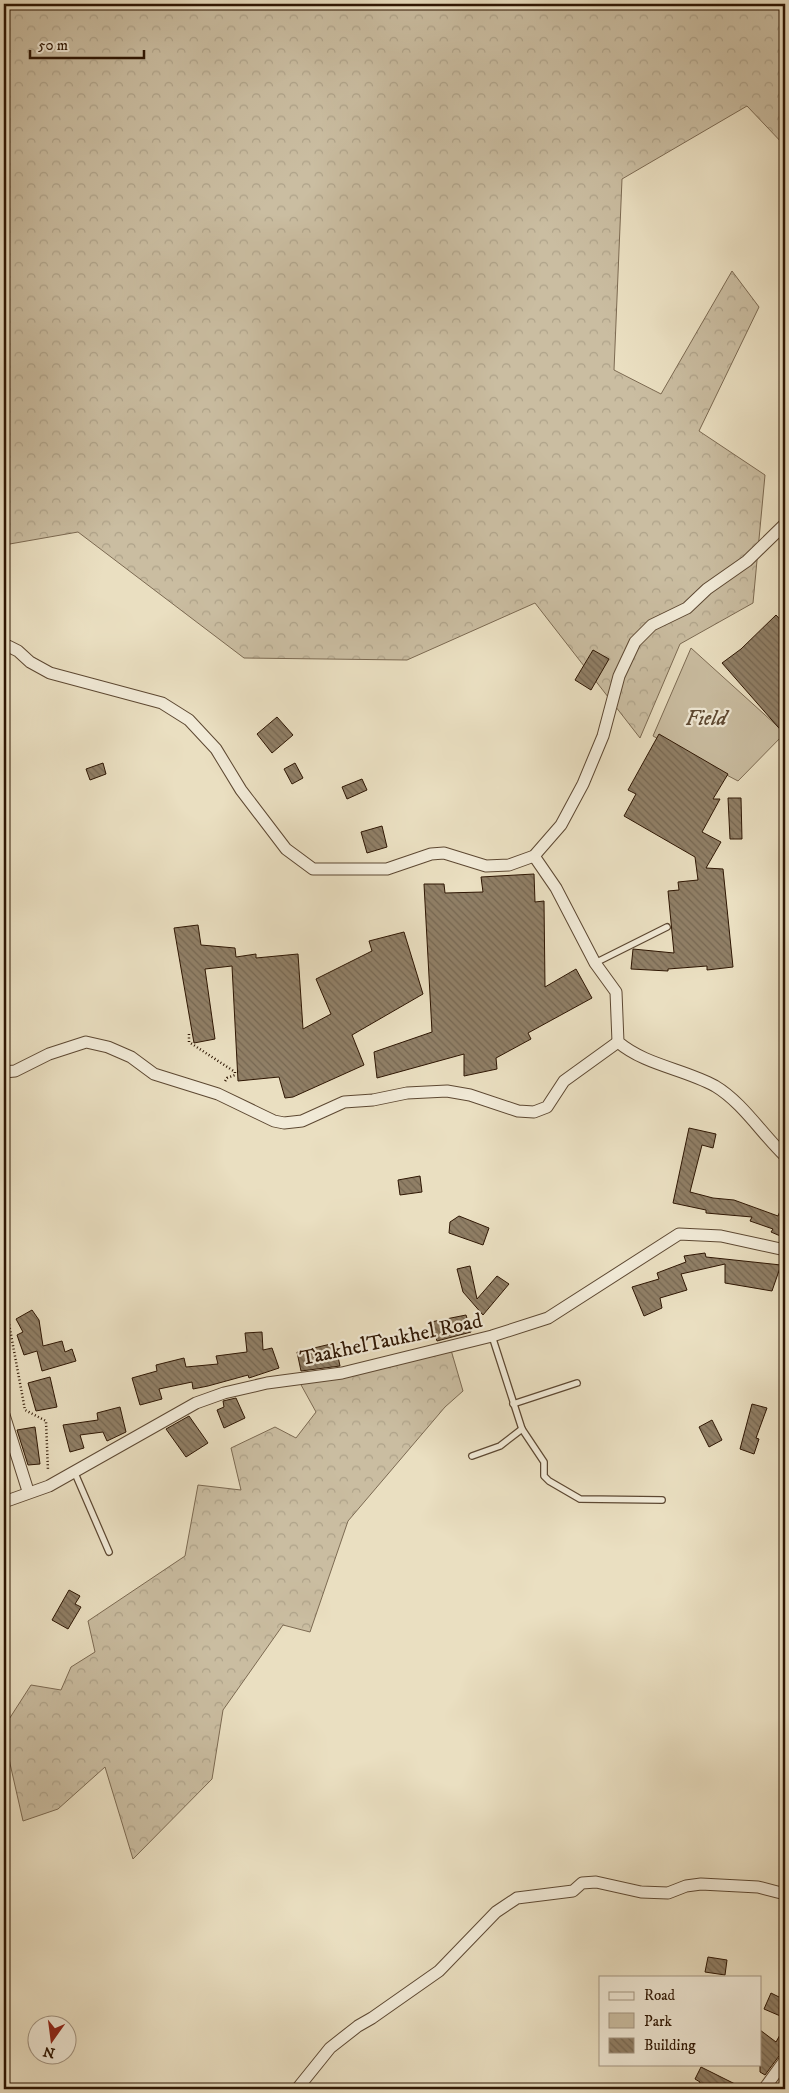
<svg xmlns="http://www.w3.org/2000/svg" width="789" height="2093" font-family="'IM FELL DW Pica',serif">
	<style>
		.forest { fill: url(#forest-crowns); stroke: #7c6a52 }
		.park { fill: #cabda1; stroke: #7c6a52 }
		.building { fill: url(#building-back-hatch); stroke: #2e1603 }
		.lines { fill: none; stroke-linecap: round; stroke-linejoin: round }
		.service-casing { stroke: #5d4832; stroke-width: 8 }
		.minor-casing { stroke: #5d4832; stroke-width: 13 }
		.path { stroke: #2e1603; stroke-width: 2.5; stroke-dasharray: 1 2.5; stroke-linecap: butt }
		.service { stroke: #f1ead7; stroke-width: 5.5 }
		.minor { stroke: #f1ead7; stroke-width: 11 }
		.labels { text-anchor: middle; stroke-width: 4.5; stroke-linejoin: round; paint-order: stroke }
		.park-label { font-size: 21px; font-style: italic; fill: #5d4832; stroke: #f1ead7 }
		.street-label { font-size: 21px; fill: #2e1603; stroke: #f1ead7 }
	</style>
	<defs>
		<pattern id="forest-crowns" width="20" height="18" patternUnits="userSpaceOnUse" patternTransform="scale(1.25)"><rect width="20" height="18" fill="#cabda1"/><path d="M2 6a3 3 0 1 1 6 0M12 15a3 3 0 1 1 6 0" fill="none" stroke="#aea289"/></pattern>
		<pattern id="building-back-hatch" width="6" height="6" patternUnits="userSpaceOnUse" patternTransform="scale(1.25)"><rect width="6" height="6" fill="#907f66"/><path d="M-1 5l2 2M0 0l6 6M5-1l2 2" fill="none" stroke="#766752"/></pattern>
	</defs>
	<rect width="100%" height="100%" fill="#eadfc1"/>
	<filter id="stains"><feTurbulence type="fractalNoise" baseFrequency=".004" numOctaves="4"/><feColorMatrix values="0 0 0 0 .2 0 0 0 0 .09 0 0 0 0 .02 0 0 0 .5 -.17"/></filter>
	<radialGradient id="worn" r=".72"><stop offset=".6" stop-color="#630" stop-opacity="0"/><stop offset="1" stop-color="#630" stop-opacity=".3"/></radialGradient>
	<g class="forest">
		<polygon points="4,4 783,4 785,11 785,146 747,106 622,179 614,370 661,394 732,271 759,307 699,431 765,475 753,603 680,644 640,738 535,603 407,660 244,658 78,532 4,545"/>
		<polygon points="451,1350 463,1391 445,1407 348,1521 310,1632 283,1625 223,1710 212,1779 133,1859 105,1767 58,1809 23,1821 4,1737 4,1727 31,1685 61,1690 71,1667 95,1652 88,1621 185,1556 198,1485 241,1490 231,1448 275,1427 296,1438 316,1412 300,1383"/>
	</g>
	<polygon class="park" points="691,648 785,733 738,781 653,736"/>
	<g class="building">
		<polygon points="776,615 785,625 785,735 722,663 741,649"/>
		<polygon points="593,650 609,659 591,690 575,680"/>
		<polygon points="277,717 293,735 272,753 257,734"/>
		<polygon points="659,734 728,774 713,799 720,799 702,832 721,842 706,868 723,869 733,967 707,970 707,966 668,969 668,971 631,969 633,949 674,953 668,891 679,890 678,882 698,880 695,857 624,816 636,794 628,790"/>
		<polygon points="103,763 106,774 90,780 86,769"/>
		<polygon points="295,763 303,778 292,784 284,769"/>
		<polygon points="362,779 367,790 347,799 342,787"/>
		<polygon points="728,798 741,798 742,839 730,839"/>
		<polygon points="382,826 387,847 367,853 361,832"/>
		<polygon points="534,874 535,902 544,901 545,987 576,969 592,998 528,1033 531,1039 496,1058 497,1069 464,1076 464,1054 377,1078 374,1052 432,1032 424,884 444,884 445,893 483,892 481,877"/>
		<polygon points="198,925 201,945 235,948 236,957 256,954 256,958 298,954 303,1029 331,1014 316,979 372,951 369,941 404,932 423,994 352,1035 364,1065 293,1097 285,1098 279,1077 238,1081 232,966 205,969 215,1039 194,1043 174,928"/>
		<polygon points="689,1128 716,1134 713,1148 702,1145 690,1192 713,1198 734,1200 778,1216 785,1199 785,1238 771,1232 773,1229 750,1221 752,1217 706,1213 706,1210 673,1203"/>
		<polygon points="420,1176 422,1192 400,1195 398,1180"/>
		<polygon points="459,1216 489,1228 483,1245 449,1233 450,1222"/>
		<polygon points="705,1253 706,1257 781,1265 772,1291 725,1283 725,1264 681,1274 687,1290 660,1298 662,1308 644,1316 632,1287 659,1279 657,1273 686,1262 684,1256"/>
		<polygon points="470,1266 477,1299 497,1276 509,1284 483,1315 463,1292 457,1269"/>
		<polygon points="32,1310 39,1320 43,1346 62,1341 65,1352 72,1349 76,1361 42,1371 37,1351 24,1355 17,1335 23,1332 16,1319"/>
		<polygon points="466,1315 471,1332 437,1341 431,1322"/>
		<polygon points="262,1332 263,1350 272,1348 279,1368 249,1378 248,1375 208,1386 193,1389 192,1382 159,1389 162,1399 140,1405 132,1378 157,1371 156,1365 184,1358 186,1367 218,1364 216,1356 247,1352 245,1333"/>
		<polygon points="335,1343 340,1366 301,1371 297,1352"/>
		<polygon points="50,1377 57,1407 36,1411 28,1383"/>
		<polygon points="236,1398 245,1418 224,1428 217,1410 224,1407 223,1401"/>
		<polygon points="752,1404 767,1408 756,1438 759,1439 754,1454 740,1449"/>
		<polygon points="120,1407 126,1432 107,1441 103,1432 80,1435 84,1448 70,1452 63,1425 98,1420 97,1413"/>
		<polygon points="189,1416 208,1443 186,1457 166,1429"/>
		<polygon points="712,1420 722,1440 709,1447 699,1427"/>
		<polygon points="35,1427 40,1464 28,1465 17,1430"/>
		<polygon points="69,1590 80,1596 75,1604 81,1607 68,1629 52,1620"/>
		<polygon points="708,1957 727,1960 725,1975 705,1972"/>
		<polygon points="771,1993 785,2000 785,2018 764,2009"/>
		<polygon points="785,2026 785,2053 779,2056 765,2075 760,2072 760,2030 776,2042"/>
		<polygon points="701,2067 745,2089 697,2089 700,2082 695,2079"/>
	</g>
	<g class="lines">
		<defs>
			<g id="service">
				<polyline points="595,963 667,927"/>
				<polyline points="492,1336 522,1429 544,1462 544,1476 549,1481 580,1499 662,1500"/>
				<polyline points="513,1404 577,1383"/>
				<polyline points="472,1456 500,1446 522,1429"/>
				<polyline points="74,1471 109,1552"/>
			</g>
			<g id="minor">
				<polyline points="4,646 8,646 18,651 30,662 50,673 162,703 189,720 216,749 241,790 286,849 313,869 387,869 431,854 444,853 486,866 509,865 534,856 561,825 583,784 603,736 619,676 635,642 652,625 687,608 707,589 747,561 785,524"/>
				<path d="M534 856 556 888 595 963 616 992 618 1042C645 1065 684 1069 715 1086 742 1102 762 1134 785 1156"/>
				<polyline points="4,1072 15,1071 49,1054 86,1042 108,1047 131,1057 154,1074 218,1094 274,1121 284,1123 302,1121 344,1102 373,1100 407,1093 447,1091 470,1095 518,1111 534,1112 547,1107 564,1081 618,1042"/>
				<polyline points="4,1415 28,1491"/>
				<polyline points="4,1502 49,1486 196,1403 224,1393 267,1383 342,1373 492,1336 548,1318 679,1234 721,1236 785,1250"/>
				<polyline points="297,2089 330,2048 358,2026 372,2018 439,1971 496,1912 517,1898 573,1891 582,1883 596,1882 641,1892 668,1893 686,1886 701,1884 758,1887 785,1894"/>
				<polyline points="764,2089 785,2060"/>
			</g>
		</defs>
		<use href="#service" class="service-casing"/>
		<use href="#minor" class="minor-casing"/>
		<g class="path">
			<polyline points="189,1034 189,1042 235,1072 235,1075 227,1078 224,1083"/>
			<polyline points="4,1297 25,1410 46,1421 48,1471"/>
		</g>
		<use href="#service" class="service"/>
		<use href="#minor" class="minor"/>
	</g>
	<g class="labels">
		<g class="park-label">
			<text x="706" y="725">Field</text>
		</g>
		<g class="street-label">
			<text transform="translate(391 1339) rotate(-12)" y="7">TaakhelTaukhel Road</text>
		</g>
	</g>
	<rect width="789" height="2093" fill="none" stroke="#eadfc1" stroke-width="20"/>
	<rect x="5" y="5" width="779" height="2083" fill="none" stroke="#2e1603" stroke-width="2.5"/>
	<rect x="10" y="10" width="769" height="2073" fill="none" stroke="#2e1603"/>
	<rect x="599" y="1976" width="162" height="90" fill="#f1ead7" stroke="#a39582"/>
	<rect x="609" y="1992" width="25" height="8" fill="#f1ead7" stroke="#a39582"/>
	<text x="644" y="2000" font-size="15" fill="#2e1603">Road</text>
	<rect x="609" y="2013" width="25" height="15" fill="#cabda1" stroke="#a39582"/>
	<text x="644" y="2026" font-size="15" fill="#2e1603">Park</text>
	<rect x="609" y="2038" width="25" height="15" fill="url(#building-back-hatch)" stroke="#a39582"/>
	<text x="644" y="2050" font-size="15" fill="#2e1603">Building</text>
	<g transform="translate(52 2040) rotate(194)"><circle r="24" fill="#f1ead7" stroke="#a39582"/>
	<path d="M0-4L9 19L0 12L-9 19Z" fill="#8f2418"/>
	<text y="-8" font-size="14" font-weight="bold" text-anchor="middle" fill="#2e1603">N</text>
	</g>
	<path d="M30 50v8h114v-8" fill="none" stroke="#2e1603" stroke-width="2.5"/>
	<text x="38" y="50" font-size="15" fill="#2e1603" stroke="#f1ead7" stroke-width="4" paint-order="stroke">50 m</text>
	<rect width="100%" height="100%" filter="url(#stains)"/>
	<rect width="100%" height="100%" fill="url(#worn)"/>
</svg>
